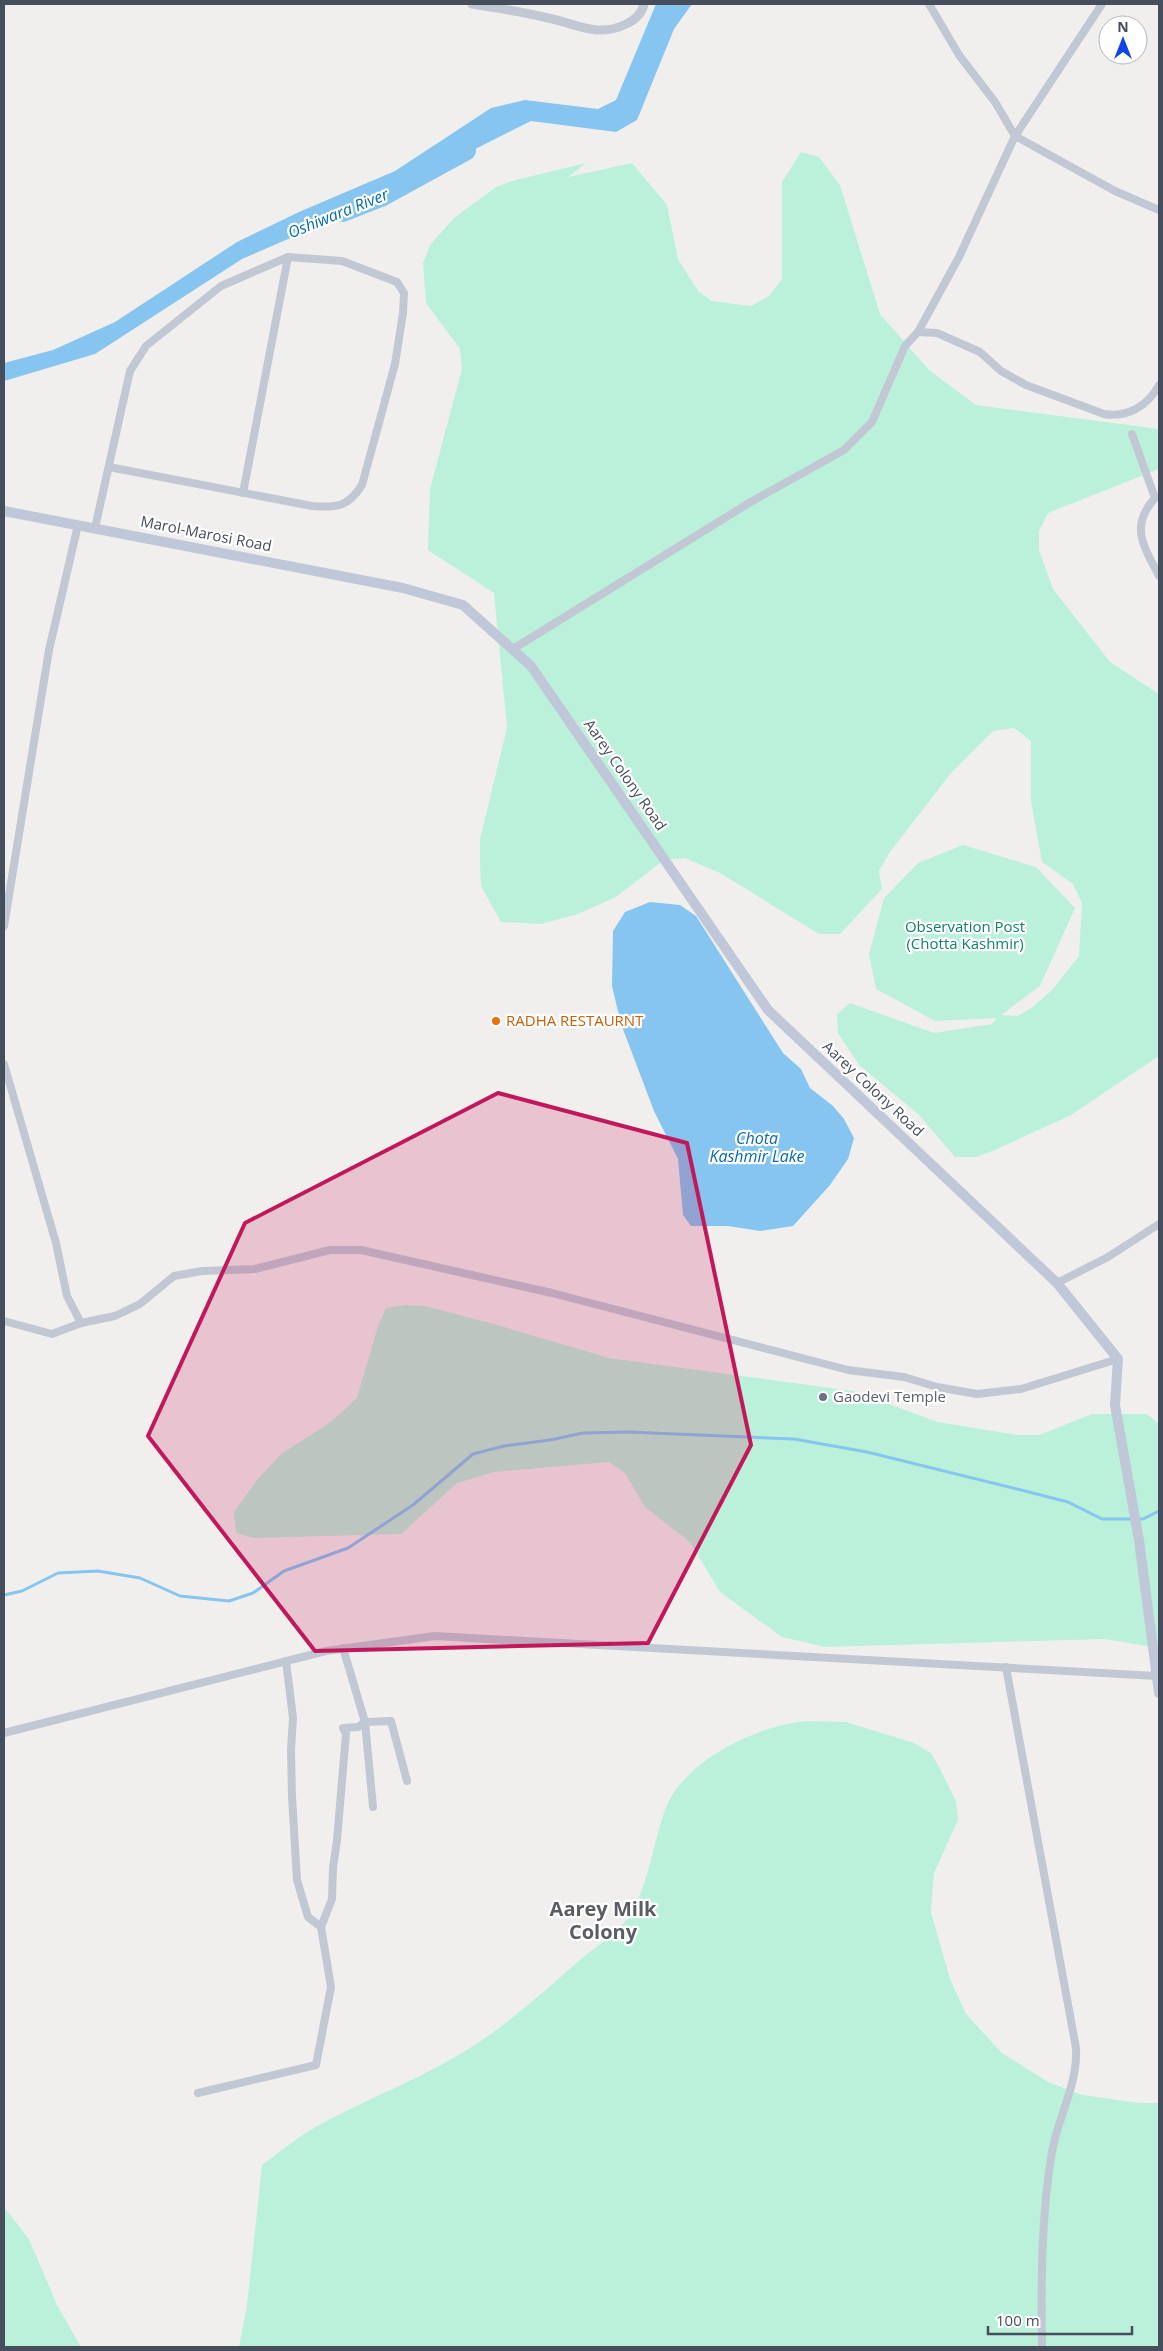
<svg xmlns="http://www.w3.org/2000/svg" width="1163" height="2351" font-family="'Open Sans',sans-serif">
	<style>
		.green { fill: #bbf1da }
		.water { fill: #86c5f0 }
		.lines { fill: none; stroke-linecap: round; stroke-linejoin: round }
		.stream { stroke: #86c5f0; stroke-width: 3 }
		.river { stroke: #86c5f0; stroke-width: 18 }
		.minor { stroke: #c1c8d4; stroke-width: 8 }
		.tertiary { stroke: #c1c8d4; stroke-width: 9 }
		.secondary { stroke: #c0c7d9; stroke-width: 10 }
		.marked { fill: #c2185b; fill-opacity: 0.2; stroke: #c2185b; stroke-width: 4; stroke-linejoin: round }
		.food-dot { fill: #e8710a; stroke: #fff; stroke-width: 2 }
		.worship-dot { fill: #6b7280; stroke: #fff; stroke-width: 2 }
		.labels { text-anchor: middle; stroke-width: 4.5; stroke-linejoin: round; paint-order: stroke }
		.street-label { font-size: 15px; fill: #464d5d; stroke: #fff }
		.park-label { font-size: 15px; fill: #128360; stroke: #fff }
		.food-label { font-size: 15px; fill: #c56008; stroke: #fff; text-anchor: start }
		.worship-label { font-size: 15px; fill: #5b616d; stroke: #fff; text-anchor: start }
		.water-label { font-size: 16px; font-style: italic; fill: #056bb1; stroke: #fff }
		.district-label { font-size: 20px; font-weight: bold; fill: #5b5d64; stroke: #fff }
	</style>
	<rect width="100%" height="100%" fill="#f1efee"/>
	<g class="green">
		<polygon points="801,152 819,157 840,185 880,314 929,370 976,405 1159,429 1159,469 1048,513 1039,531 1039,550 1053,589 1110,662 1159,694 1159,1056 1071,1115 995,1150 976,1157 955,1157 918,1114 859,1065 838,1033 837,1014 850,1003 934,1033 992,1024 997,1018 935,1021 876,989 869,954 884,898 918,863 963,845 1036,867 1075,908 1040,986 1001,1015 1018,1016 1034,1006 1052,990 1079,956 1082,903 1073,884 1042,862 1031,802 1031,741 1014,728 993,731 951,773 890,852 879,871 882,889 840,934 819,934 720,873 685,858 664,860 616,897 578,914 541,924 501,922 481,886 480,863 480,839 507,728 494,593 428,550 430,489 462,369 460,349 426,303 423,263 430,245 454,218 496,187 512,181 586,163 568,177 632,163 667,205 678,259 698,291 712,301 751,306 769,296 782,279 782,182"/>
		<polygon points="405,1305 425,1306 494,1324 609,1358 853,1391 938,1422 1018,1435 1039,1435 1092,1414 1147,1414 1159,1424 1159,1648 1105,1639 825,1647 782,1637 720,1592 690,1542 645,1507 625,1473 609,1462 494,1472 457,1483 401,1534 254,1538 236,1533 234,1512 257,1480 281,1454 331,1422 357,1398 378,1326 386,1308"/>
		<path d="M808 1721 846 1722 914 1743 931 1753 940 1769 956 1801 958 1820 934 1873 931 1912 950 1979 966 2014 1002 2053 1048 2082 1082 2095 1140 2103H1159V2347H239L247 2305 262 2165C279 2153 296 2138 314 2128 369 2097 430 2076 482 2040 517 2016 549 1987 581 1959 596 1946 616 1935 627 1919 649 1889 653 1839 667 1805 687 1759 760 1724 808 1721Z"/>
		<polygon points="4,2207 29,2239 57,2305 81,2347 4,2347"/>
	</g>
	<g class="water">
		<polygon points="656,4 692,4 674,29 637,120 616,132 531,121 346,214 242,259 95,354 4,381 4,363 53,350 115,322 237,242 299,212 395,171 491,108 525,100 598,109 616,100"/>
		<polygon points="650,902 680,905 696,916 783,1053 801,1069 810,1088 833,1106 844,1119 854,1138 848,1159 830,1185 793,1226 760,1231 728,1226 691,1226 683,1215 678,1159 654,1111 621,1024 612,986 613,931 625,912"/>
	</g>
	<g class="lines">
		<polyline class="stream" points="4,1595 22,1591 58,1573 98,1571 140,1578 180,1596 229,1601 253,1593 284,1571 348,1548 413,1505 473,1454 504,1446 550,1440 583,1433 629,1432 794,1439 867,1452 1021,1490 1068,1502 1102,1519 1143,1519 1159,1511"/>
		<polyline class="river" points="343,213 381,198 467,151"/>
		<g class="minor">
			<polyline points="929,4 959,55 995,102 1015,136 1115,191 1159,210"/>
			<path d="M918 332 937 333 980 352 1001 371 1026 385 1104 414C1127 418 1148 406 1159 385"/>
			<path d="M1132 434 1155 498C1129 527 1144 546 1159 576"/>
			<polyline points="243,493 288,257"/>
			<path d="M95 528 130 371 146 346 221 286 288 257 342 261 397 282 404 293 403 313 395 364 362 485C348 507 337 508 312 506L109 467"/>
			<polyline points="513,649 749,503 844,450 872,422 905,346 918,332 959,257 1015,136 1102,4"/>
			<polyline points="4,926 49,650 78,525"/>
			<polyline points="4,1064 56,1243 67,1296 81,1323"/>
			<polyline points="1057,1283 1108,1257 1159,1224"/>
			<polyline points="4,1321 52,1334 81,1323 115,1316 140,1304 174,1276 202,1271 255,1269 330,1250 361,1250 552,1293 848,1370 904,1377 937,1387 977,1394 1021,1389 1118,1359"/>
			<polyline points="286,1661 293,1718 291,1750 292,1796 297,1880 308,1917 321,1927 332,1899 333,1868 337,1840 346,1734 343,1728 358,1727 365,1722 343,1648"/>
			<path d="M1006 1667 1076 2048C1078 2084 1058 2117 1052 2152 1041 2216 1041 2282 1042 2347"/>
			<polyline points="4,1733 326,1651 435,1636 1156,1676"/>
			<polyline points="373,1807 365,1722 391,1721 407,1781"/>
			<polyline points="198,2093 316,2065 331,1987 321,1927"/>
		</g>
		<path class="tertiary" d="M472 4C498 8 523 12 548 18 564 21 581 29 597 30 614 31 640 23 644 4"/>
		<polyline class="secondary" points="4,511 403,588 463,605 531,666 768,1010 1057,1283 1118,1359 1115,1405 1139,1540 1159,1693"/>
	</g>
	<path class="marked" d="M498 1093 687 1143 751 1445 648 1643 315 1651 148 1436 245 1223Z"/>
	<circle class="food-dot" cx="496" cy="1021" r="5"/>
	<circle class="worship-dot" cx="823" cy="1397" r="5"/>
	<g class="labels">
		<g class="street-label">
			<text transform="translate(206 534) rotate(11)" y="5">Marol-Marosi Road</text>
			<text transform="translate(625 775) rotate(55)" y="5">Aarey Colony Road</text>
			<text transform="translate(873 1089) rotate(43)" y="5">Aarey Colony Road</text>
		</g>
		<g class="park-label">
			<text x="965" y="932">Observation Post<tspan x="965" dy="17">(Chotta Kashmir)</tspan></text>
		</g>
		<g class="food-label">
			<text x="506" y="1026">RADHA RESTAURNT</text>
		</g>
		<g class="worship-label">
			<text x="833" y="1402">Gaodevi Temple</text>
		</g>
		<g class="water-label">
			<text transform="translate(338 213) rotate(-22)" y="6">Oshiwara River</text>
			<text x="757" y="1144">Chota<tspan x="757" dy="18">Kashmir Lake</tspan></text>
		</g>
		<g class="district-label">
			<text x="603" y="1916">Aarey Milk<tspan x="603" dy="23">Colony</tspan></text>
		</g>
	</g>
	<rect width="1163" height="2351" fill="none" stroke="#464d5d" stroke-width="10"/>
	<g transform="translate(1123 40)"><circle r="24" fill="#ffffff" stroke="#b5b8be"/>
	<path d="M0-4L9 19L0 12L-9 19Z" fill="#1044ea"/>
	<text y="-8" font-size="14" font-weight="bold" text-anchor="middle" fill="#464d5d">N</text>
	</g>
	<path d="M988 2326v8h144v-8" fill="none" stroke="#464d5d" stroke-width="2.5"/>
	<text x="996" y="2326" font-size="15" fill="#464d5d" stroke="#ffffff" stroke-width="4" paint-order="stroke">100 m</text>
</svg>
